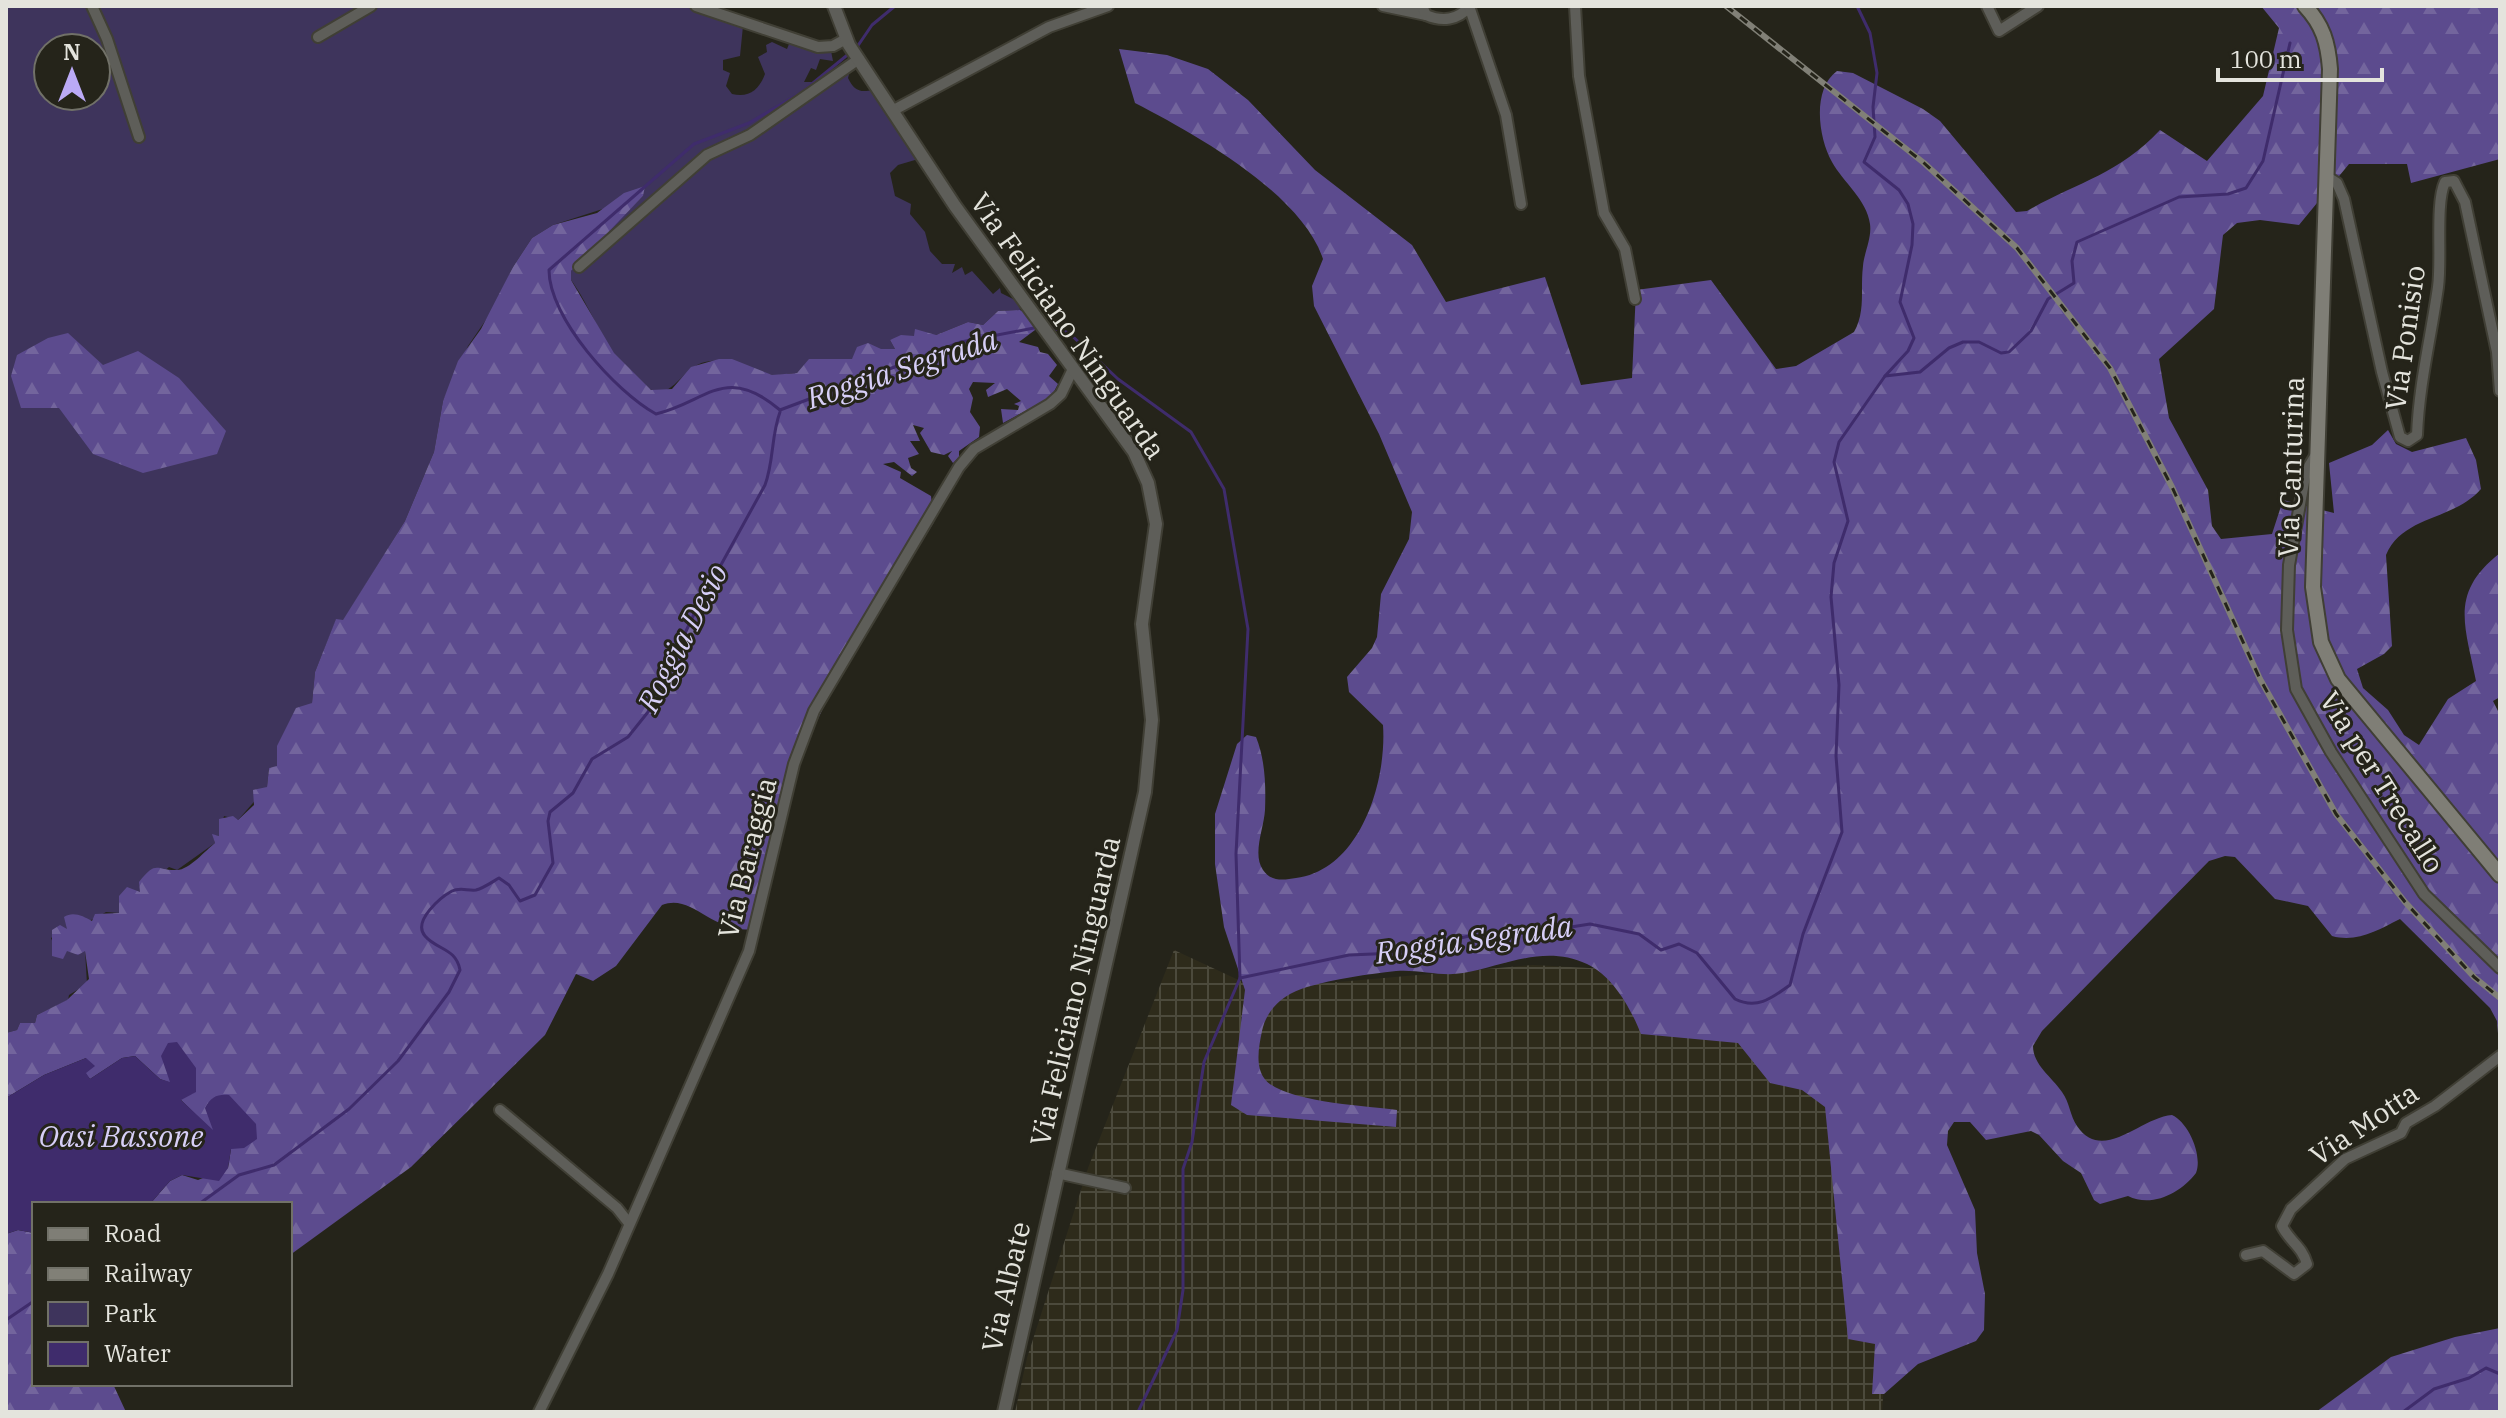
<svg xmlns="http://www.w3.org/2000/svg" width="2506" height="1418" font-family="'IBM Plex Serif',serif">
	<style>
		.industrial { fill: url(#industrial-grid) }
		.green { fill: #3e345c; fill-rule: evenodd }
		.forest { fill: url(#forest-firs) }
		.water { fill: #3f2c6c }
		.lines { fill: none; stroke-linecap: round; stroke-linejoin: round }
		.stream { stroke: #3f2c6c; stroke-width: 3 }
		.minor-casing { stroke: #403f35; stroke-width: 14 }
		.tertiary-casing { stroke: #403f35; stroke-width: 16 }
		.secondary-casing { stroke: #403f35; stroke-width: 18 }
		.minor { stroke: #5e5e59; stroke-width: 10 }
		.tertiary { stroke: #5e5e59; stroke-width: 12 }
		.secondary { stroke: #7f7e76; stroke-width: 14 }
		.rail-casing { stroke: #818077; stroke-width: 6 }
		.rail { stroke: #25241a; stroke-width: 3; stroke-dasharray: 9; stroke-linecap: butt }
		.labels { text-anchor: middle; stroke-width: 6; stroke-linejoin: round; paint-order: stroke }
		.street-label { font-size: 28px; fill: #e4e4dd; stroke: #25241a }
		.water-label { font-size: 30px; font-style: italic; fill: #d7cff7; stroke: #25241a }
	</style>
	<defs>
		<pattern id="industrial-grid" width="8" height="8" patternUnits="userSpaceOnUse" patternTransform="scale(2)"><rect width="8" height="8" fill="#2e2b1b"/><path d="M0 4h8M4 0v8" fill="none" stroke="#4c4a3c"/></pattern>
		<pattern id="forest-firs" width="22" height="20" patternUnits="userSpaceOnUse" patternTransform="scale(2)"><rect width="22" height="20" fill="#5c4b8e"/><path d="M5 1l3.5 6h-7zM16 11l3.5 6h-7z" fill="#73659d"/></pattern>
	</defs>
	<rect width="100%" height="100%" fill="#25241a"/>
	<polygon class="industrial" points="1174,950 1258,989 1533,965 1665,972 1864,1070 1896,1211 1882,1412 1015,1412 1027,1358 1088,1168"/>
	<path class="green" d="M6 6H688L743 26 740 56 723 60V70L730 73 726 86 732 94C749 98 759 90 765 74L758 57 767 52 766 45 772 42 787 49 789 44 821 53 831 51 833 61 820 59 816 70 811 68 804 82H815L841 64 850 71 848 78C854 90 859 93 873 90L915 154V160L898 165 890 173 895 196 911 204 910 214 925 232 930 251 942 264H955L952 273 962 267 965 275 972 271 993 294 1000 288 1001 293 1019 302 1020 310 998 311 983 325 968 322 936 335 890 340 895 349H881L852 359H810L797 373C789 373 780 376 772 375 748 372 729 356 705 362 685 367 679 387 660 393 614 380 597 315 571 280V271L578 260 643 196 553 225 532 238 513 267 492 311 468 346 443 401 434 452 405 521 343 621 336 620 315 672 312 703 277 767 269 768 267 787 238 820 224 816 219 836 213 835 215 843 177 870 169 867 140 893 120 896 119 913 106 912C88 924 68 926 51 938L55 948 85 950 87 984 69 995 68 1000 37 1015 35 1023H20L17 1030 6 1033ZM48 48H96V96H48Z"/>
	<g class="forest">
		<path d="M2261 6H2500V159L2411 183 2407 164H2349L2299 225 2260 220 2237 223 2223 235 2214 309 2159 359 2169 418 2208 490 2212 526 2221 539 2272 534 2283 500 2334 513 2329 463 2372 445 2388 430 2396 444 2412 452 2466 438 2476 460 2481 489C2453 521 2403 515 2386 555L2392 646 2384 654 2357 669 2363 688 2388 710 2404 735 2419 745 2448 699 2476 681C2465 625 2449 593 2500 553V697L2493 701 2500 715V1058L2497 1021 2490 1008 2400 919C2378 930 2357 943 2332 936L2308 906 2275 899 2235 857 2225 856 2209 861 2042 1031 2033 1046C2033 1065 2052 1077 2062 1092 2070 1103 2070 1116 2077 1126 2103 1164 2141 1117 2172 1115 2188 1122 2203 1155 2196 1173 2181 1193 2152 1208 2128 1196L2100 1204 2094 1200 2081 1173 2063 1161 2039 1135 2031 1131 1986 1140 1970 1122H1954L1948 1131 1947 1145 1975 1210 1977 1253 1985 1294 1984 1330 1976 1341 1918 1364 1884 1394H1872L1875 1344 1848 1339 1825 1107 1802 1090 1770 1083 1738 1043 1641 1034C1631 1009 1613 976 1587 964 1544 944 1504 966 1463 973 1441 977 1418 969 1396 971 1368 974 1334 979 1307 987 1284 994 1267 1008 1262 1031 1259 1046 1255 1065 1264 1078 1280 1102 1368 1106 1397 1110L1396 1127 1247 1115 1231 1105 1245 990 1224 927 1215 864V814L1237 744 1247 735 1256 737C1265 759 1266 785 1265 810 1264 828 1252 854 1263 870 1271 882 1284 880 1296 878 1360 870 1387 782 1383 725L1349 692 1347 677 1372 648 1377 637 1381 594 1409 539 1412 512 1379 434 1314 306 1312 286 1323 259C1301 193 1195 134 1135 103L1119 49 1167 55 1208 69 1248 100 1315 170 1412 245 1446 302 1545 277 1581 385 1632 378 1636 290 1711 280 1776 369 1796 366 1854 332C1866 310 1860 290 1863 266 1864 253 1872 238 1870 224 1867 200 1843 182 1832 162 1818 137 1812 89 1837 71L1853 73 1923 109 1940 121 2016 212 2027 211C2077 182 2118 175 2160 130L2207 161 2263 96 2279 28Z"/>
		<path d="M645 186 643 196 571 271V280L614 353 651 390 672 389 691 367 719 359H732L772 375 797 373 809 359H852L857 347 868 343 881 349H895L890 340 901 335 914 336 915 329 936 335 968 322 983 325 998 311 1020 310 1031 317 1035 330 1019 342 1038 347 1040 352 1048 354 1057 365 1049 376 1058 384 1051 397 1003 423 1001 409 1018 410 1019 406 1014 404 1021 401 1007 389 988 397 986 390 995 383 973 382 969 389 973 398 970 412 980 427 979 437 959 451V457L953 463 948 456 952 451 944 455 931 452 920 433 924 428 913 425 920 441H910L919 454 908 458 911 468 917 472 912 476 894 462 883 464 901 472 900 478 931 496 934 522 838 677 805 746 759 928C714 938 694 892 662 905L616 966 593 981 576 974 545 1035 411 1167 290 1255V1204H150L170 1181 182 1175 198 1180 228 1168 231 1149 180 1099 171 1083 160 1079 135 1056 122 1058 90 1079 85 1073 86 1058 44 1075 6 1098V1033L17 1030 20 1023H35L37 1015 67 1000 89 979 85 951 78 955 67 951 63 959 52 956V930L60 925 67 929 64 917C73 911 83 916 92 921L95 914 119 913V896L127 887 140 892 139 882C157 859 156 871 177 870 189 870 206 850 215 843L212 834 219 836V819L233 816 238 820 254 805 253 790 267 787 269 768 277 766V746L296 708 312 703 315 672 336 619 343 620 405 521 434 452 443 401 458 361 481 329 513 267 532 238 553 225 597 213 624 193Z"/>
		<polygon points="68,333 103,365 138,351 179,378 226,431 217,454 143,473 93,454 59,408 21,408 11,376 17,355 48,338"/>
		<polygon points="18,1230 34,1233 34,1384 113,1384 126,1412 6,1412 6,1234"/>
		<polygon points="2500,1328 2500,1412 2316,1412 2391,1357 2455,1337"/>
	</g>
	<path class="water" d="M177 1042 196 1068V1092L181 1100 213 1130 205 1108C211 1097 217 1094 229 1095L256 1124 257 1139 244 1148 231 1149 228 1168 219 1181 182 1175 170 1181 150 1204H34V1233L18 1230 6 1234V1098L44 1075 86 1058 95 1066 86 1073 90 1079 122 1058 135 1056 160 1079 170 1082 161 1056 168 1043Z"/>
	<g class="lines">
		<g class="stream">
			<polyline points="857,47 872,25 895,6"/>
			<polyline points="1047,326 1069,333 1118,379 1191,432 1224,489 1248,629 1236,854 1240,978 1204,1062 1192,1142 1183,1169 1183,1290 1177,1330 1138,1412"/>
			<polyline points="1885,376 1920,372 1949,348 1963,342 1979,342 2001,353 2009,352 2031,331 2048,299 2074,283 2072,261 2077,242 2179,197 2228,194 2246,188 2263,161 2290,43"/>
			<polyline points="780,410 961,342 1039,327"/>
			<path d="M780 410C725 363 707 402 656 414 615 391 549 318 549 270L694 144 749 123 802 92 851 52"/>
			<path d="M1240 978 1349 955 1397 953 1469 936 1533 933 1590 924 1639 934 1661 950 1679 944 1697 953 1735 999C1757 1010 1772 998 1790 985L1803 934 1842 832 1836 756 1839 685 1831 597 1834 563 1848 521 1834 462 1839 442 1885 376 1908 351 1914 338 1900 302 1912 245 1913 224 1908 204 1899 190 1864 162 1875 137 1873 107 1877 73 1870 33 1857 6"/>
			<path d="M199 1204 239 1175 274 1165 349 1109 398 1061 449 992 460 970C456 948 437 950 425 936 412 921 441 897 452 891 460 887 468 891 476 890 484 888 492 882 499 878L509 885 520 901 535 895 553 863 548 821 550 812 573 793 592 759 628 737 648 712 695 612 765 485C774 461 771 436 780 412"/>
			<polyline points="6,1320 34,1301"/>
			<polyline points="2403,1412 2434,1389 2469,1378 2486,1368 2500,1374"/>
		</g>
		<defs>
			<g id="minor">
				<polyline points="92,6 107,39 139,137"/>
				<polyline points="696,6 818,47 833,46 846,39"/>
				<polyline points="1383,6 1426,15"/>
				<path d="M1422 6 1426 15C1442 22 1458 20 1469 7"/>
				<polyline points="1469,6 1506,115 1521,204"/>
				<polyline points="1575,6 1579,76 1604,213 1625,249 1635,299"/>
				<polyline points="1987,6 1999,31 2038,6"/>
				<polyline points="318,37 371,6"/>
				<polyline points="892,111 1049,27 1108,6"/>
				<path d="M2329 178 2337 183 2344 199 2382 372 2400 437 2408 441 2417 435C2419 384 2431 337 2438 287 2442 259 2435 203 2445 182L2454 181 2465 202 2497 352 2500 391"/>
				<polyline points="579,267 707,155 750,135 859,59"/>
				<polyline points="2317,453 2306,471 2289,565 2287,630 2296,689 2331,752 2424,894 2500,968"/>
				<polyline points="500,1110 617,1208 628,1222"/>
				<polyline points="1057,1173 1125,1188"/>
				<path d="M2246 1255 2263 1251 2294 1274 2307 1264C2302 1246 2290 1242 2282 1226L2291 1209 2345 1159 2401 1133 2406 1123 2435 1106 2500 1056"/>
				<polyline points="539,1412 608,1274 749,951 794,764 814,711 959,467 974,449 1050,404 1061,394 1073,369"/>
			</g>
			<polyline id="tertiary" points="834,6 849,45 955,206 1134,452 1148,483 1156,524 1142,624 1152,720 1145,792 1004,1412"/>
			<path id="secondary" d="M2305 6C2323 25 2328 43 2330 69L2313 587 2321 642 2338 679 2500 875"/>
		</defs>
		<use href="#minor" class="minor-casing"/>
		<use href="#tertiary" class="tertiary-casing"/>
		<use href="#secondary" class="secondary-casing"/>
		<use href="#minor" class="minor"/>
		<use href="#tertiary" class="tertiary"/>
		<use href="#secondary" class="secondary"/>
		<defs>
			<polyline id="rail" points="1726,6 1924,163 2017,248 2110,368 2172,487 2260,679 2336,814 2405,902 2474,977 2500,998"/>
		</defs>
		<use href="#rail" class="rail-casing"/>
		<use href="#rail" class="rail"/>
	</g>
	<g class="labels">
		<g class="street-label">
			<text transform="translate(1068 326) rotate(55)" y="10">Via Feliciano Ninguarda</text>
			<text transform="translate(2405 338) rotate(-82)" y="10">Via Ponisio</text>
			<text transform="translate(2291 467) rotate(-88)" y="10">Via Canturina</text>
			<text transform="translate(2382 782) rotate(58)" y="10">Via per Trecallo</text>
			<text transform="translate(747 858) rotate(-76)" y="10">Via Baraggia</text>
			<text transform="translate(1075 991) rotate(-77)" y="10">Via Feliciano Ninguarda</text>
			<text transform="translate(2364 1124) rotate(-34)" y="10">Via Motta</text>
			<text transform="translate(1006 1287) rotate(-77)" y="10">Via Albate</text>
		</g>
		<g class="water-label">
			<text transform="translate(902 369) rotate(-18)" y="10">Roggia Segrada</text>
			<text transform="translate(683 638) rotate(-63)" y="10">Roggia Desio</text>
			<text transform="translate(1474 940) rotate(-8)" y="10">Roggia Segrada</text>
			<text x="121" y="1147">Oasi Bassone</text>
		</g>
	</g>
	<rect width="2506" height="1418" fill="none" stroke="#e4e4dd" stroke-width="16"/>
	<rect x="32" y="1202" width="260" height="184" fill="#25241a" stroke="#717168" stroke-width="2"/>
	<rect x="48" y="1228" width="40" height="12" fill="#7f7e76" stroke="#717168" stroke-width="2"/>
	<text x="104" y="1242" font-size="24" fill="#e4e4dd">Road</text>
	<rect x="48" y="1268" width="40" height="12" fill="#818077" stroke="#717168" stroke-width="2"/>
	<text x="104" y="1282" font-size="24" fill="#e4e4dd">Railway</text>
	<rect x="48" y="1302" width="40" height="24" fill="#3e345c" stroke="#717168" stroke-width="2"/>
	<text x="104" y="1322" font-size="24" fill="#e4e4dd">Park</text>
	<rect x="48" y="1342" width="40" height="24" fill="#3f2c6c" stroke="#717168" stroke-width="2"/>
	<text x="104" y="1362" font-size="24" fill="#e4e4dd">Water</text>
	<g transform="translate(72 72)"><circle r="38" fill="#25241a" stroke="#717168" stroke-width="2"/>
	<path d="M0-6L14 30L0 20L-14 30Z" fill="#bbaaf6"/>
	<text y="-12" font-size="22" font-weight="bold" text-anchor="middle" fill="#e4e4dd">N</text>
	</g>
	<path d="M2218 68v12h164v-12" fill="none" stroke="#e4e4dd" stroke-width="4"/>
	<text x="2230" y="68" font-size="24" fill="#e4e4dd" stroke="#25241a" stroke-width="6" paint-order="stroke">100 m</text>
</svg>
